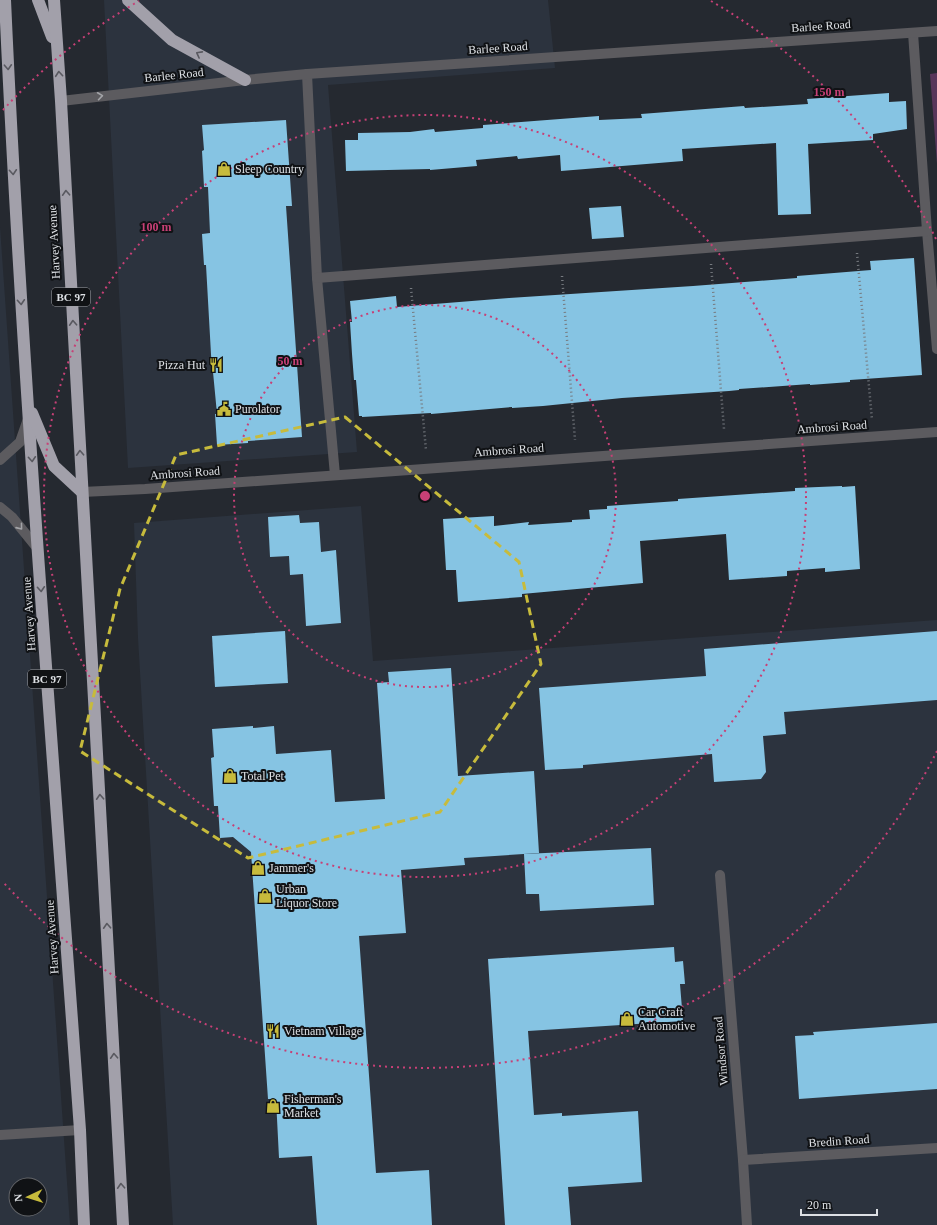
<svg xmlns="http://www.w3.org/2000/svg" width="937" height="1225" font-family="Georgia,serif">
	<style>
		.built { fill: #2c333e; fill-rule: evenodd }
		.green { fill: #58365a }
		.building { fill: #86c4e3 }
		.lines { fill: none; stroke-linecap: round; stroke-linejoin: round }
		.path { stroke: #777b80; stroke-width: 2.5; stroke-dasharray: 1 3; stroke-linecap: butt }
		.minor { stroke: #5c5b5f; stroke-width: 10 }
		.highway { stroke: #a2a0aa; stroke-width: 12 }
		.oneway { stroke: #595960 }
		.oneway2 { stroke: #a3a4a8 }
		.marked { fill: none; stroke: #c7bb3c; stroke-width: 3; stroke-dasharray: 8 5; stroke-linejoin: round }
		.ring { fill: none; stroke: #c74076; stroke-width: 2; stroke-dasharray: 2 4 }
		.labels { text-anchor: middle; stroke-width: 4; stroke-linejoin: round; paint-order: stroke }
		.shield { fill: #101215; stroke: #a0a2a6; stroke-width: 1 }
		.shield-label { font-size: 11px; font-weight: bold; fill: #dde0e4 }
		.street-label { font-size: 12px; fill: #dde0e4; stroke: #101215 }
		.poi-label { font-size: 12px; fill: #dde0e4; stroke: #101215; text-anchor: start }
		.centre { fill: #c74076; stroke: #101215; stroke-width: 2 }
		.ring-label { font-size: 12px; text-anchor: middle; font-weight: bold; fill: #c74076; stroke: #101215; stroke-width: 4; stroke-linejoin: round; paint-order: stroke }
	</style>
	<rect width="100%" height="100%" fill="#252930"/>
	<g class="built">
		<polygon points="104,0 548,0 555,68 328,85 357,452 128,468"/>
		<path d="M0 227 70 1225H0ZM16 1185H40V1209H16Z"/>
		<polygon points="361,506 373,661 937,620 937,1225 173,1225 138,638 134,523"/>
	</g>
	<polygon class="green" points="937,73 937,164 930,74"/>
	<g class="building">
		<polygon points="889,93 889,102 906,101 907,129 873,134 873,140 808,144 811,214 778,215 776,143 682,149 683,161 561,171 560,155 518,159 517,156 476,160 477,166 430,170 430,169 346,171 345,140 358,140 358,133 410,132 434,129 435,132 483,128 483,125 599,116 599,120 642,118 641,114 744,106 745,108 808,104 807,99"/>
		<polygon points="286,120 292,206 286,206 302,437 248,441 248,443 217,445 215,414 217,414 213,372 212,372 206,265 204,265 202,234 210,233 208,187 204,187 202,151 204,150 202,125"/>
		<polygon points="621,206 624,237 592,239 589,208"/>
		<polygon points="914,258 922,375 850,380 850,382 810,385 810,384 739,389 739,390 729,391 622,398 543,406 512,408 512,407 431,414 431,413 362,417 362,416 359,416 356,380 354,380 352,354 350,322 352,322 350,301 396,296 397,307 509,298 693,286 797,278 797,276 871,270 870,261"/>
		<polygon points="842,486 842,487 855,486 860,569 825,572 825,568 787,571 787,576 729,580 726,534 640,541 643,583 522,594 522,597 458,602 456,570 446,570 443,519 494,516 494,526 529,522 528,525 572,522 572,520 590,519 589,510 607,509 607,506 678,501 678,499 795,491 795,488"/>
		<polygon points="299,515 300,523 319,522 321,552 336,550 341,623 306,626 303,574 290,575 289,556 270,557 268,517"/>
		<polygon points="285,631 288,683 215,687 212,636"/>
		<polygon points="937,631 937,700 784,712 786,734 763,736 766,772 761,779 714,782 712,754 583,765 583,768 545,770 539,688 706,676 704,649"/>
		<polygon points="451,668 458,776 534,771 539,853 464,858 465,865 401,870 406,933 359,936 376,1173 429,1170 432,1225 317,1225 312,1156 279,1158 276,1099 268,1099 251,852 233,837 220,838 218,806 214,806 211,758 214,757 212,729 253,726 253,728 274,726 276,754 331,750 335,802 385,799 377,683 389,682 388,672"/>
		<polygon points="651,848 654,905 540,911 539,894 526,894 524,854"/>
		<polygon points="674,947 675,962 683,961 685,984 680,984 683,1021 528,1031 534,1115 562,1113 562,1116 638,1111 642,1182 568,1187 571,1225 505,1225 488,959"/>
		<polygon points="937,1023 937,1089 799,1099 795,1036 814,1035 813,1032"/>
	</g>
	<g class="lines">
		<g class="path">
			<polyline points="857,253 872,420"/>
			<polyline points="711,264 724,429"/>
			<polyline points="562,276 575,440"/>
			<polyline points="411,288 426,450"/>
		</g>
		<g class="minor">
			<polyline points="913,33 927,231 937,349"/>
			<polyline points="307,74 317,278 335,475"/>
			<polyline points="61,101 245,80 307,74 937,31"/>
			<polyline points="317,278 927,231"/>
			<polyline points="0,460 20,442 28,419"/>
			<polyline points="82,492 145,489 937,432"/>
			<polyline points="0,507 12,517 38,549"/>
			<polyline points="720,875 743,1160 747,1225"/>
			<polyline points="0,1135 80,1130"/>
			<polyline points="743,1160 937,1148"/>
		</g>
		<g class="highway">
			<path d="M5 0C22 377 53 754 80 1130L84 1225"/>
			<polyline points="38,0 52,37"/>
			<polyline points="54,0 61,101 123,1225"/>
			<polyline points="128,0 172,40 245,80"/>
			<polyline points="32,413 54,466 82,492"/>
		</g>
	</g>
	<defs><path id="oneway-chevron" d="M-2-3.5L2.5 0L-2 3.5" fill="none" stroke-width="1.6" stroke-linecap="round" stroke-linejoin="round"/></defs>
	<g class="oneway">
		<use href="#oneway-chevron" transform="translate(199 54) rotate(-152)"/>
		<use href="#oneway-chevron" transform="translate(8 67) rotate(87)"/>
		<use href="#oneway-chevron" transform="translate(59 74) rotate(-95)"/>
		<use href="#oneway-chevron" transform="translate(13 172) rotate(86)"/>
		<use href="#oneway-chevron" transform="translate(66 193) rotate(-93)"/>
		<use href="#oneway-chevron" transform="translate(21 302) rotate(86)"/>
		<use href="#oneway-chevron" transform="translate(73 323) rotate(-93)"/>
		<use href="#oneway-chevron" transform="translate(80 453) rotate(-93)"/>
		<use href="#oneway-chevron" transform="translate(32 459) rotate(86)"/>
		<use href="#oneway-chevron" transform="translate(41 589) rotate(86)"/>
		<use href="#oneway-chevron" transform="translate(100 797) rotate(-93)"/>
		<use href="#oneway-chevron" transform="translate(107 926) rotate(-93)"/>
		<use href="#oneway-chevron" transform="translate(114 1056) rotate(-93)"/>
		<use href="#oneway-chevron" transform="translate(121 1186) rotate(-93)"/>
	</g>
	<g class="oneway2">
		<use href="#oneway-chevron" transform="translate(100 96) rotate(-8)"/>
		<use href="#oneway-chevron" transform="translate(20 527) rotate(51)"/>
	</g>
	<path class="marked" d="M345 417 519 562 541 664 440 812 248 858 80 751 120 589 176 455Z"/>
	<g class="ring">
		<circle cx="425" cy="496" r="191"/>
		<circle cx="425" cy="496" r="381"/>
		<path d="M937 751A572 572 0 0 1 3 882M3 110A572 572 0 0 1 139 1M711 1A572 572 0 0 1 937 241"/>
	</g>
	<defs>
		<symbol id="shop-bare" viewBox="-9 -9 18 18"><path d="M-5-2.5h2.3a2.7 3.5 0 0 1 5.4 0H5L5.5 6h-11ZM-1.5-2.5h3a1.5 2.3 0 0 0-3 0Z" fill="#c7bb3c" stroke="#101215" stroke-width="2.5" paint-order="stroke"/></symbol>
		<symbol id="restaurant-bare" viewBox="-9 -9 18 18"><path d="M-5-6h1v4h1v-4h1v4h1v-4h1v5L-1.5 .5V6h-2V.5L-5-1ZM5-6V6H3V1.5H1.5Q1.5-4 5-6Z" fill="#c7bb3c" stroke="#101215" stroke-width="2.5" paint-order="stroke"/></symbol>
		<symbol id="civic-bare" viewBox="-9 -9 18 18"><path d="M-.6-6.5H3V-4.5H.6V-3L4-1V1h2V6H-6V1h2V-1L-.6-3ZM-1.2 2.5V6h2.4V2.5Z" fill="#c7bb3c" stroke="#101215" stroke-width="2.5" paint-order="stroke"/></symbol>
	</defs>
	<g fill-rule="evenodd">
		<use href="#shop-bare" x="214" y="159" width="20" height="20"/>
		<use href="#restaurant-bare" x="206" y="355" width="20" height="20"/>
		<use href="#civic-bare" x="214" y="399" width="20" height="20"/>
		<use href="#shop-bare" x="220" y="766" width="20" height="20"/>
		<use href="#shop-bare" x="248" y="858" width="20" height="20"/>
		<use href="#shop-bare" x="255" y="886" width="20" height="20"/>
		<use href="#shop-bare" x="617" y="1009" width="20" height="20"/>
		<use href="#restaurant-bare" x="263" y="1021" width="20" height="20"/>
		<use href="#shop-bare" x="263" y="1096" width="20" height="20"/>
	</g>
	<g class="labels">
		<g class="shield">
			<rect x="52" y="288" width="38" height="18" rx="3"/>
			<rect x="28" y="670" width="38" height="18" rx="3"/>
		</g>
		<g class="shield-label">
			<text x="71" y="301">BC 97</text>
			<text x="47" y="683">BC 97</text>
		</g>
		<g class="street-label">
			<text transform="translate(821 26) rotate(-4)" y="4">Barlee Road</text>
			<text transform="translate(498 48) rotate(-4)" y="4">Barlee Road</text>
			<text transform="translate(174 75) rotate(-6)" y="4">Barlee Road</text>
			<text transform="translate(54 242) rotate(-93)" y="4">Harvey Avenue</text>
			<text transform="translate(832 427) rotate(-4)" y="4">Ambrosi Road</text>
			<text transform="translate(509 450) rotate(-4)" y="4">Ambrosi Road</text>
			<text transform="translate(185 473) rotate(-4)" y="4">Ambrosi Road</text>
			<text transform="translate(29 614) rotate(-94)" y="4">Harvey Avenue</text>
			<text transform="translate(52 937) rotate(-94)" y="4">Harvey Avenue</text>
			<text transform="translate(721 1051) rotate(-95)" y="4">Windsor Road</text>
			<text transform="translate(839 1141) rotate(-4)" y="4">Bredin Road</text>
		</g>
		<g class="poi-label">
			<text x="235" y="173">Sleep Country</text>
			<text x="205" y="369" text-anchor="end">Pizza Hut</text>
			<text x="235" y="413">Purolator</text>
			<text x="241" y="780">Total Pet</text>
			<text x="269" y="872">Jammer's</text>
			<text x="276" y="893">Urban<tspan x="276" dy="14">Liquor Store</tspan></text>
			<text x="638" y="1016">Car Craft<tspan x="638" dy="14">Automotive</tspan></text>
			<text x="284" y="1035">Vietnam Village</text>
			<text x="284" y="1103">Fisherman's<tspan x="284" dy="14">Market</tspan></text>
		</g>
	</g>
	<circle cx="425" cy="496" r="6" class="centre"/>
	<g class="ring-label">
		<text x="829" y="96">150 m</text>
		<text x="156" y="231">100 m</text>
		<text x="290" y="365">50 m</text>
	</g>
	<g transform="translate(28 1197) rotate(266)"><circle r="19" fill="#101215" stroke="#626468"/>
	<path d="M0-3L7 15L0 10L-7 15Z" fill="#c7bb3c"/>
	<text y="-6" font-size="11" font-weight="bold" text-anchor="middle" fill="#dde0e4">N</text>
	</g>
	<path d="M801 1209v6h76v-6" fill="none" stroke="#dde0e4" stroke-width="2"/>
	<text x="807" y="1209" font-size="12" fill="#dde0e4" stroke="#101215" stroke-width="3" paint-order="stroke">20 m</text>
</svg>
